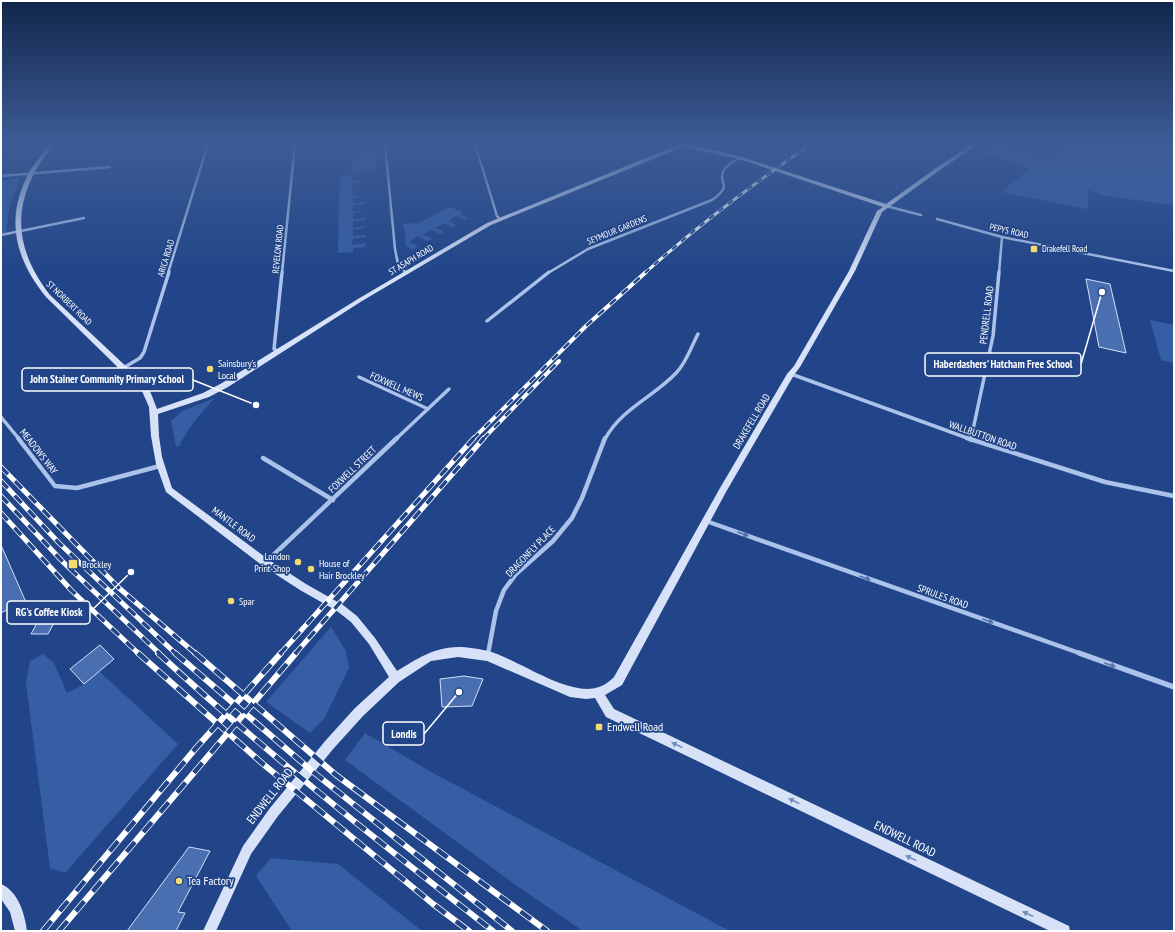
<svg xmlns="http://www.w3.org/2000/svg" width="1175" height="932" font-family="'PT Sans Narrow',sans-serif">
	<style>
		.green { fill: #355ea5 }
		.building { fill: #4a6fb0; stroke: #d0dff7 }
		.lines { fill: none; stroke-linecap: round; stroke-linejoin: round }
		.street-far3 { stroke: #abc2ea; stroke-width: 2.5 }
		.street-far2 { stroke: #abc2ea; stroke-width: 3.5 }
		.street-far1 { stroke: #abc2ea; stroke-width: 4.5 }
		.street { stroke: #abc2ea; stroke-width: 5.5 }
		.secondary { fill: #d7e2f8; fill-rule: evenodd }
		.rail-far3-casing { stroke: #fff; stroke-width: 3 }
		.rail-far2-casing { stroke: #fff; stroke-width: 4 }
		.rail-far1-casing { stroke: #fff; stroke-width: 5 }
		.rail-casing { stroke: #fff; stroke-width: 6 }
		.rail-far3 { stroke: #214588; stroke-width: 2; stroke-dasharray: 6; stroke-linecap: butt }
		.rail-far2 { stroke: #214588; stroke-width: 2.5; stroke-dasharray: 8; stroke-linecap: butt }
		.rail-far1 { stroke: #214588; stroke-width: 3.5; stroke-dasharray: 10; stroke-linecap: butt }
		.rail { stroke: #214588; stroke-width: 4.5; stroke-dasharray: 13; stroke-linecap: butt }
		.oneway { fill: #5171aa }
		.oneway2 { fill: #738cba }
		.poi-dot { fill: #f7da6d; stroke: #214588; stroke-width: 1.5 }
		.labels { text-anchor: middle; stroke-width: 3.5; stroke-linejoin: round; paint-order: stroke }
		.far-street-label { font-size: 9px; fill: #fff; stroke: #214588 }
		.far-poi-label { font-size: 9px; fill: #fff; stroke: #214588; text-anchor: start }
		.street-label { font-size: 10px; fill: #fff; stroke: #214588 }
		.poi-label { font-size: 10px; fill: #fff; stroke: #214588; text-anchor: start }
		.near-poi-label { font-size: 12px; fill: #fff; stroke: #214588; text-anchor: start }
		.near-street-label { font-size: 12px; fill: #fff; stroke: #214588 }
		.leader { fill: none; stroke: #fff; stroke-width: 1.5 }
		.callout-dot { fill: #fff; stroke: #214588; stroke-width: 1.5 }
		.callout { fill: #214588; stroke: #fff; stroke-width: 1.5 }
		.callout-label { font-size: 11px; text-anchor: middle; font-weight: bold; fill: #fff }
	</style>
	<rect width="100%" height="100%" fill="#214588"/>
	<g class="green">
		<polygon points="993,144 1002,144 1045,159 1068,144 1174,144 1174,205 1106,196 1088,190 1088,209 1001,192 1030,169 981,151"/>
		<polygon points="376,151 377,170 352,173 352,154"/>
		<polygon points="363,174 351,176 352,181 364,180 363,182 351,183 352,189 364,188 353,190 352,196 365,195 353,198 353,203 365,202 365,204 353,205 352,211 365,211 353,213 353,219 366,217 365,220 353,222 353,228 365,226 365,228 353,230 353,236 366,235 366,237 353,239 352,245 366,243 366,247 353,248 353,252 338,253 340,176"/>
		<polygon points="20,178 10,203 6,233 1,233 1,180"/>
		<polygon points="449,207 463,212 460,214 468,218 466,220 456,216 448,221 456,225 452,227 444,223 436,228 444,232 440,234 432,230 423,234 432,239 427,241 418,236 409,242 418,246 412,250 406,246 404,228 402,224 419,223"/>
		<polygon points="1150,320 1174,325 1174,363 1161,360"/>
		<path d="M215 398C200 413 189 427 179 446L176 447 171 421 182 411Z"/>
		<polygon points="331,627 346,651 349,668 324,719 310,733 266,702"/>
		<polygon points="43,654 54,663 67,693 84,684 99,671 178,744 65,873 50,868 26,683 30,661"/>
		<polygon points="365,733 433,773 730,931 583,931 517,886 345,760"/>
		<polygon points="271,858 338,864 422,931 292,931 256,876"/>
	</g>
	<g class="building">
		<polygon points="1086,279 1110,284 1126,353 1099,347"/>
		<polygon points="1,545 25,600 1,613"/>
		<polygon points="38,621 55,621 48,634 31,634"/>
		<polygon points="100,645 114,659 84,684 70,669"/>
		<polygon points="464,676 483,679 472,706 442,707 440,679"/>
		<polygon points="189,847 210,851 178,912 185,913 176,931 127,931"/>
	</g>
	<g class="lines">
		<g class="street-far3">
			<polyline points="385,144 395,249 398,264 406,273"/>
			<polyline points="475,144 497,216 500,219"/>
			<polyline points="1,176 110,167"/>
			<polyline points="886,206 921,215"/>
			<polyline points="937,219 1002,237 1174,271"/>
			<polyline points="1,235 84,218"/>
			<polyline points="168,273 208,144"/>
			<polyline points="282,273 295,144"/>
			<path d="M548 273 588 249 712 200C735 184 716 183 724 170 727 164 735 161 740 158"/>
			<polyline points="999,273 1002,237"/>
		</g>
		<g class="street-far2">
			<polyline points="487,321 549,272"/>
			<polyline points="279,352 274,349 282,272"/>
			<polyline points="125,367 140,358 144,352 169,272"/>
			<polyline points="791,374 970,439"/>
			<polyline points="359,377 428,409"/>
			<polyline points="1,417 19,439"/>
			<polyline points="396,439 449,389"/>
			<path d="M605 439C622 408 654 397 677 372 687 361 691 347 698 334"/>
			<polyline points="971,439 993,336 999,272"/>
		</g>
		<g class="street-far1">
			<polyline points="18,438 55,486 77,488 160,466"/>
			<polyline points="967,438 1105,482 1174,496"/>
			<polyline points="971,440 971,438"/>
			<polyline points="263,458 333,500"/>
			<polyline points="706,521 1082,654"/>
			<polyline points="266,562 397,438"/>
			<polyline points="488,654 496,611 504,590 516,574 553,541 572,518 582,498 605,438"/>
		</g>
		<g class="street">
			<polyline points="1079,653 1174,687"/>
			<polyline points="488,656 488,653"/>
		</g>
		<g class="secondary">
			<path d="M49 144H54C48 153 41 161 36 170 11 215 19 255 50 295L148 387 152 396 157 409 203 393 222 383 358 299 487 223 680 144H688L742 157 886 204 936 168 972 144H978L940 170 882 212 855 271 800 367 794 375 726 492 622 685 605 695 614 709 1069 926 1070 931H1050L606 717 595 698 586 699 570 697 487 661 458 657 431 661 399 682 363 716 334 748 278 816 251 854 216 931H203L243 846 270 808 326 740 355 708 389 677 369 644 351 622 337 611 300 590 263 566 166 492 156 464 151 436 149 407 142 391 46 297C14 257 4 217 31 169 37 161 43 153 49 144ZM683 147 739 159 883 207 877 211 849 271 794 366 787 374 720 488 614 677C610 681 605 685 599 687 569 698 518 659 488 651 479 649 467 647 458 647 432 648 417 659 397 671L375 638 357 616 343 605 306 584 269 560 172 488 162 457 159 436 158 414 209 397 228 387 362 301 491 225Z"/>
			<path d="M1 884C18 891 25 914 27 931H15L10 912 1 899Z"/>
		</g>
		<defs>
			<path id="rail-far3" d="M645 273C697 226 753 184 811 144"/>
			<g id="rail-far2">
				<polyline points="473,439 586,326 646,272"/>
				<polyline points="483,439 559,361"/>
			</g>
			<g id="rail-far1">
				<polyline points="1,467 119,588 196,654"/>
				<polyline points="1,481 59,543 176,654"/>
				<polyline points="1,496 64,563 160,654"/>
				<polyline points="1,513 72,591 139,654"/>
				<polyline points="280,654 474,438"/>
				<polyline points="295,654 484,438"/>
			</g>
			<g id="rail">
				<polyline points="138,653 263,764 433,904 469,931"/>
				<path d="M158 653C265 752 379 842 493 931"/>
				<polyline points="175,653 312,771 512,931"/>
				<polyline points="195,653 336,775 547,931"/>
				<polyline points="43,931 196,748 281,653"/>
				<polyline points="59,931 296,653"/>
			</g>
		</defs>
		<use href="#rail-far3" class="rail-far3-casing"/>
		<use href="#rail-far2" class="rail-far2-casing"/>
		<use href="#rail-far1" class="rail-far1-casing"/>
		<use href="#rail" class="rail-casing"/>
		<use href="#rail-far3" class="rail-far3"/>
		<use href="#rail-far2" class="rail-far2"/>
		<use href="#rail-far1" class="rail-far1"/>
		<use href="#rail" class="rail"/>
	</g>
	<defs><path id="oneway-solid" d="M-6-.8H1V-3.2L6.5 0L1 3.2V.8H-6Z"/></defs>
	<g class="oneway">
		<use href="#oneway-solid" transform="translate(743 534) rotate(20)"/>
		<use href="#oneway-solid" transform="translate(865 578) rotate(20)"/>
		<use href="#oneway-solid" transform="translate(988 621) rotate(20)"/>
		<use href="#oneway-solid" transform="translate(1110 665) rotate(20)"/>
	</g>
	<g class="oneway2">
		<use href="#oneway-solid" transform="translate(677 745) rotate(-154)"/>
		<use href="#oneway-solid" transform="translate(794 801) rotate(-154)"/>
		<use href="#oneway-solid" transform="translate(911 858) rotate(-154)"/>
		<use href="#oneway-solid" transform="translate(1028 914) rotate(-154)"/>
	</g>
	<linearGradient id="sky" x2="0" y2="1"><stop stop-color="#12264b"/><stop offset="0.52" stop-color="#3d5c96"/><stop offset="1" stop-color="#3d5c96" stop-opacity="0"/></linearGradient>
	<rect width="1175" height="275" fill="url(#sky)"/>
	<g class="poi-dot">
		<rect x="1030" y="245" width="8" height="8" rx="2"/>
		<circle cx="210" cy="369" r="4"/>
		<circle cx="298" cy="562" r="4"/>
		<rect x="68" y="559" width="10" height="10" rx="2"/>
		<circle cx="311" cy="569" r="4"/>
		<circle cx="231" cy="601" r="4"/>
		<rect x="595" y="723" width="8" height="8" rx="2"/>
		<circle cx="179" cy="881" r="4"/>
	</g>
	<g class="labels">
		<g class="far-street-label">
			<text transform="translate(617 230) rotate(-22)" y="3">SEYMOUR GARDENS</text>
			<text transform="translate(1009 231) rotate(13)" y="3">PEPYS ROAD</text>
			<text transform="translate(278 249) rotate(-84)" y="3">REVELON ROAD</text>
			<text transform="translate(166 258) rotate(-73)" y="3">ARICA ROAD</text>
			<text transform="translate(411 260) rotate(-31)" y="3">ST ASAPH ROAD</text>
			<text transform="translate(69 303) rotate(44)" y="3">ST NORBERT ROAD</text>
		</g>
		<g class="far-poi-label">
			<text x="1042" y="252">Drakefell Road</text>
		</g>
		<g class="street-label">
			<text transform="translate(986 315) rotate(-83)" y="4">PENDRELL ROAD</text>
			<text transform="translate(397 386) rotate(24)" y="4">FOXWELL MEWS</text>
			<text transform="translate(751 421) rotate(-59)" y="4">DRAKEFELL ROAD</text>
			<text transform="translate(983 435) rotate(19)" y="4">WALLBUTTON ROAD</text>
			<text transform="translate(39 451) rotate(52)" y="4">MEADOWS WAY</text>
			<text transform="translate(352 469) rotate(-44)" y="4">FOXWELL STREET</text>
			<text transform="translate(234 524) rotate(37)" y="4">MANTLE ROAD</text>
			<text transform="translate(530 551) rotate(-46)" y="4">DRAGONFLY PLACE</text>
			<text transform="translate(943 596) rotate(20)" y="4">SPRULES ROAD</text>
		</g>
		<g class="poi-label">
			<text x="218" y="367">Sainsbury's<tspan x="218" dy="12">Local</tspan></text>
			<text x="290" y="560" text-anchor="end">London<tspan x="290" dy="12">Print Shop</tspan></text>
			<text x="319" y="567">House of<tspan x="319" dy="12">Hair Brockley</tspan></text>
			<text x="82" y="568">Brockley</text>
			<text x="239" y="605">Spar</text>
		</g>
		<g class="near-poi-label">
			<text x="607" y="731">Endwell Road</text>
			<text x="187" y="885">Tea Factory</text>
		</g>
		<g class="near-street-label">
			<text transform="translate(270 796) rotate(-52)" y="4">ENDWELL ROAD</text>
			<text transform="translate(905 839) rotate(26)" y="4">ENDWELL ROAD</text>
		</g>
	</g>
	<path class="leader" d="M1102 292L1081 364M256 405L193 380M131 572L90 612M459 692L424 734"/>
	<g class="callout-dot">
		<circle cx="1102" cy="292" r="4"/>
		<circle cx="256" cy="405" r="4"/>
		<circle cx="131" cy="572" r="4"/>
		<circle cx="459" cy="692" r="4"/>
	</g>
	<g class="callout">
		<rect x="925" y="353" width="156" height="23" rx="4"/>
		<rect x="22" y="368" width="171" height="23" rx="4"/>
		<rect x="7" y="601" width="83" height="23" rx="4"/>
		<rect x="383" y="722" width="41" height="23" rx="4"/>
	</g>
	<g class="callout-label">
		<text x="1003" y="368">Haberdashers' Hatcham Free School</text>
		<text x="107" y="383">John Stainer Community Primary School</text>
		<text x="49" y="616">RG's Coffee Kiosk</text>
		<text x="404" y="738">Londis</text>
	</g>
	<rect width="1175" height="932" fill="none" stroke="#ffffff" stroke-width="4"/>
</svg>
